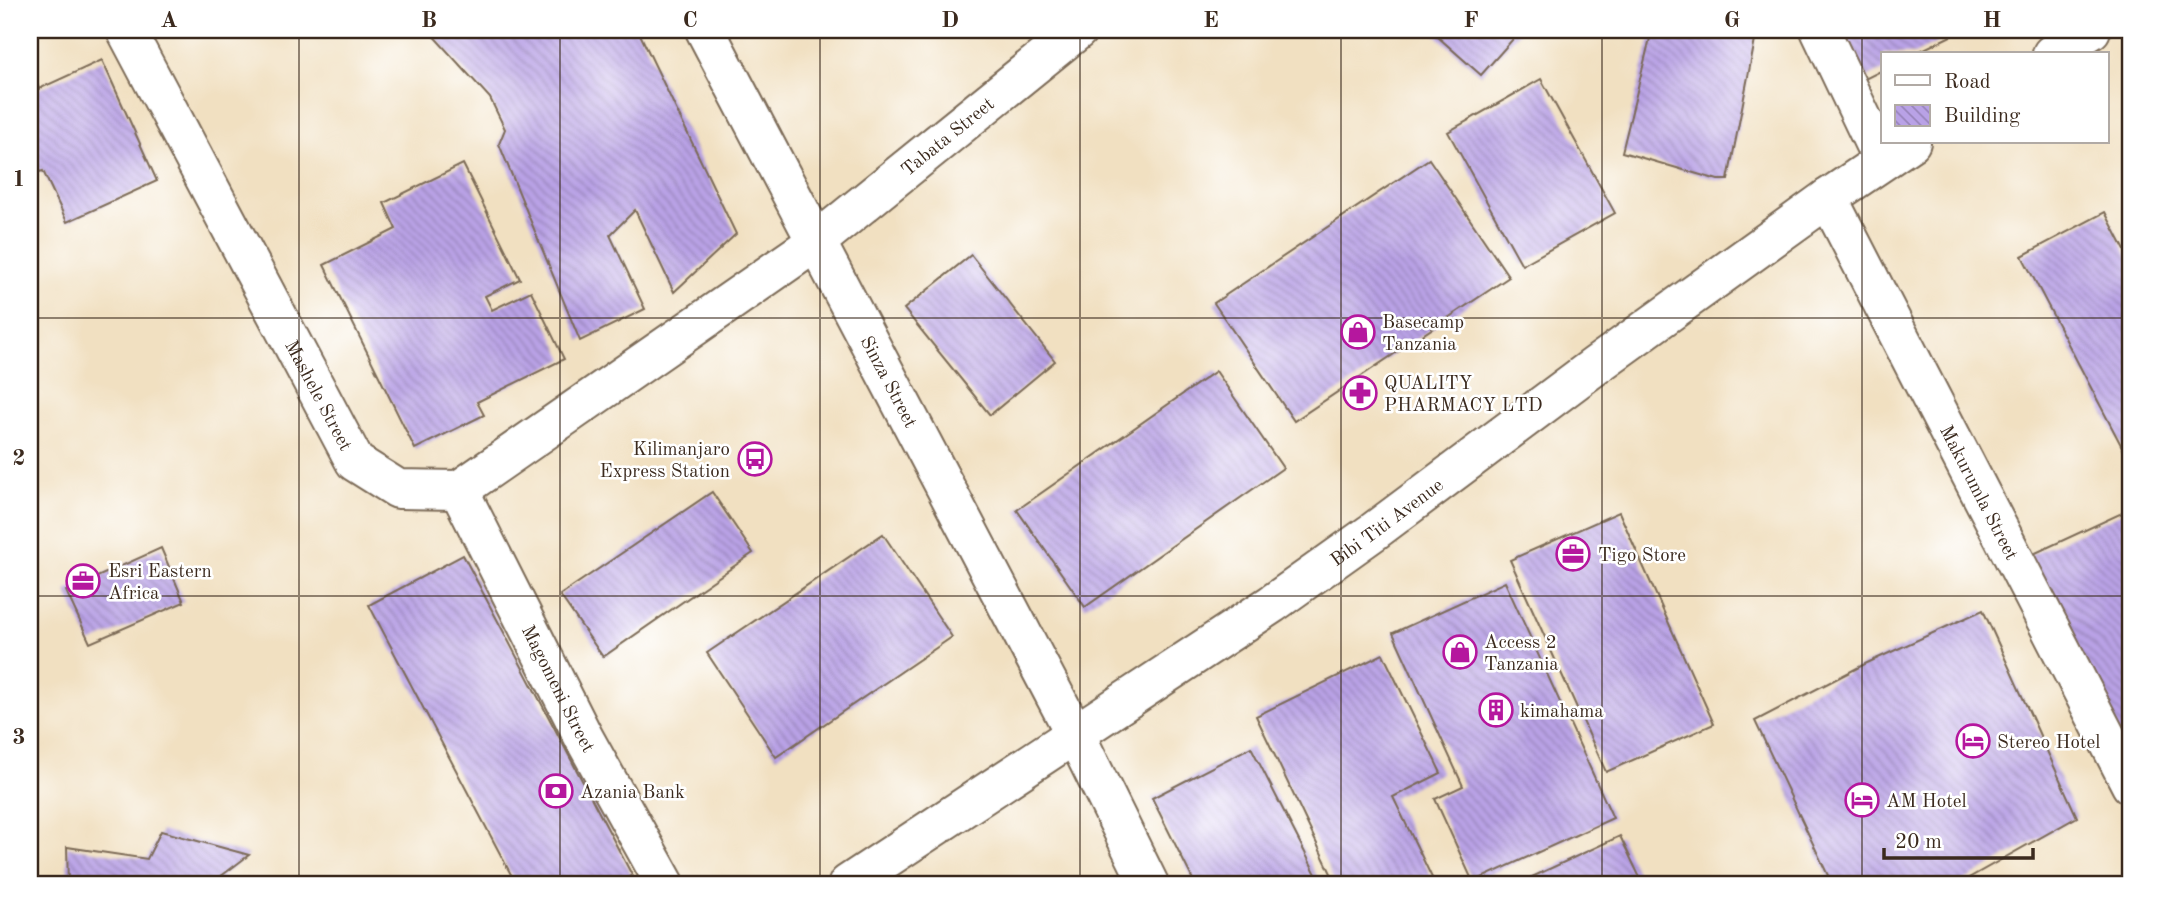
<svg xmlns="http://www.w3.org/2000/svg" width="2161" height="914" font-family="'Old Standard TT',serif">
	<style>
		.building { fill: url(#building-back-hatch) }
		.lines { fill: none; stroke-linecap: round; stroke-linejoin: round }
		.minor-casing { stroke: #7b6a57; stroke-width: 42 }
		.minor { stroke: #fff; stroke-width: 38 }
		.grid { fill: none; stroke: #3b2a1e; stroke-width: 2; stroke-opacity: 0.55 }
		.labels { text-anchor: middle; stroke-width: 5; stroke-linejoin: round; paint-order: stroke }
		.street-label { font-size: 19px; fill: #3b2a1e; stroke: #fff }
		.poi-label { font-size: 19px; fill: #3b2a1e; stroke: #fff; text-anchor: start }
		.neatline { fill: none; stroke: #3b2a1e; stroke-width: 2.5 }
		.grid-label { font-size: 23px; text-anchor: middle; font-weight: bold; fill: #3b2a1e }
	</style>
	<defs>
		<pattern id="building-back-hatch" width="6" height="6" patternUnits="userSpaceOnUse" patternTransform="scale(1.75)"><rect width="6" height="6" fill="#b9a2e6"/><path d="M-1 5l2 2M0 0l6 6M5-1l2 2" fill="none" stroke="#9884ba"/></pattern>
	</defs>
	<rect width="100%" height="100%" fill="#fff"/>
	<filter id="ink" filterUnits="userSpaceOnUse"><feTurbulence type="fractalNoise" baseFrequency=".0143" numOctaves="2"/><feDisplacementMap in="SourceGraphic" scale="14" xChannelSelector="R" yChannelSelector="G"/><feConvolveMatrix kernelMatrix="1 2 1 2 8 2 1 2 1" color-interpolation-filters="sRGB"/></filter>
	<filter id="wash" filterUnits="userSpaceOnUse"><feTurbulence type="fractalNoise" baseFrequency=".00686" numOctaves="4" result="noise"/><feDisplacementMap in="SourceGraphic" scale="28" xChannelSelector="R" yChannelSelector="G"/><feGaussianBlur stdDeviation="1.57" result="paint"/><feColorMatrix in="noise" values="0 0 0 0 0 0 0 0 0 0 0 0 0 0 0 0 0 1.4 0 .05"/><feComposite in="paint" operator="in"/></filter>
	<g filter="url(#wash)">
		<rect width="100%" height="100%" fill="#f1e0c1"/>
		<g id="blocks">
			<g class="building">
				<polygon points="428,30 638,30 736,234 674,292 635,210 610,235 645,309 580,341 499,144 505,129 490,98"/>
				<polygon points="1430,30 1521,30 1481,75"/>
				<polygon points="1652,30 1757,30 1728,180 1718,180 1622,152"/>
				<polygon points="1831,30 1963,30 1914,54 1883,54 1883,70 1857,83"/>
				<polygon points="102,60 157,181 67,222 43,171 39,172 30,153 30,68 39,89"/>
				<polygon points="1541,79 1615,213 1522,265 1448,132"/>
				<polygon points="1429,159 1509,277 1294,421 1214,303"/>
				<polygon points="463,164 520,279 485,296 492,310 531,291 564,359 477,402 484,415 415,449 324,265 396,229 384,203"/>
				<polygon points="2105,212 2131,262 2131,464 2022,256"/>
				<polygon points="971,255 1055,361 990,415 904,309"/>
				<polygon points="1216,371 1283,468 1085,607 1017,510"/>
				<polygon points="712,492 753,553 603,657 560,595"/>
				<polygon points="1619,512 1714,724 1606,772 1510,560"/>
				<polygon points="2124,512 2131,528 2131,758 2029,556"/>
				<polygon points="883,534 952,637 776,757 707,653"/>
				<polygon points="161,548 184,602 90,643 66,591"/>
				<polygon points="463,555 632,875 618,884 516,884 369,605"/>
				<polygon points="1505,582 1613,818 1473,882 1435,799 1463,786 1393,633"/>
				<polygon points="1983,610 2077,817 1958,884 1832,884 1755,721 1865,664"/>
				<polygon points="1383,654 1441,773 1393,797 1435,884 1336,884 1256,716"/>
				<polygon points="1251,747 1321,884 1195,884 1152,798"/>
				<polygon points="161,831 249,855 220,877 230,884 68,884 67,847 147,859"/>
				<polygon points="1620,836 1643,884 1517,884"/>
			</g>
		</g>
	</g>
	<g filter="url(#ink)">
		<use href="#blocks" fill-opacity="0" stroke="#7b6a57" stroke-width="2"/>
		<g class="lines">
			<defs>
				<g id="minor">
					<path id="s1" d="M126 30 355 462 398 489 459 490 816 242 1078 30"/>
					<path id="s2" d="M705 30 1075 734 1149 884"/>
					<polyline points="1820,30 1882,160"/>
					<polyline points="2052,54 2091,30"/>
					<path id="s3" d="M1828 198 2131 785"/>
					<path id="s4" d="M459 490 584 738 665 884"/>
					<path id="s5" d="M848 884 1272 604 1373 532 1595 366 1828 198 1911 142"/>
				</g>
			</defs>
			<use href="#minor" class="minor-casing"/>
			<use href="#minor" class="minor"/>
		</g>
	</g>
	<path class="grid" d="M299 30V884M560 30V884M820 30V884M1080 30V884M1341 30V884M1602 30V884M1862 30V884M30 318H2131M30 596H2131"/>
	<defs>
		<symbol id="shop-ring" viewBox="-11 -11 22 22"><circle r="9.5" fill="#fff" stroke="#b5179e" stroke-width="1.5"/><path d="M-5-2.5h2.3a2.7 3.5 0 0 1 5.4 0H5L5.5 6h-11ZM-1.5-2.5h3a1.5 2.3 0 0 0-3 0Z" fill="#b5179e"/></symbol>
		<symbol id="pharmacy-ring" viewBox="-11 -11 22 22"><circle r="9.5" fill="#fff" stroke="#b5179e" stroke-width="1.5"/><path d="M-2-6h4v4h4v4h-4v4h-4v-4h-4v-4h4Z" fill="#b5179e"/></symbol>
		<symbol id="bus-ring" viewBox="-11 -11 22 22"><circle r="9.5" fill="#fff" stroke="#b5179e" stroke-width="1.5"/><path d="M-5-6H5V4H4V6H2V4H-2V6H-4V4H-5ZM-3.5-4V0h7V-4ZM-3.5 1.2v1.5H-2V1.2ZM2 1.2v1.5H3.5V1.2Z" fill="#b5179e"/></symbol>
		<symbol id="office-ring" viewBox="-11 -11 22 22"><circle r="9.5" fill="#fff" stroke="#b5179e" stroke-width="1.5"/><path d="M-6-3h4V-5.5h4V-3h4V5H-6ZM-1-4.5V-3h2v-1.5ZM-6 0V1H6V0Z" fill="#b5179e"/></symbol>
		<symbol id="building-ring" viewBox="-11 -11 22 22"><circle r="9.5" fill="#fff" stroke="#b5179e" stroke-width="1.5"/><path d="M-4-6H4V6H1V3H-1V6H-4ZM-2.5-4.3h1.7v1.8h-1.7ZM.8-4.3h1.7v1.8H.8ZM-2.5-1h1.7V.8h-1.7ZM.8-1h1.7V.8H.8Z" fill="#b5179e"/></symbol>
		<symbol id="hotel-ring" viewBox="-11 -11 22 22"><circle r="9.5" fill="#fff" stroke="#b5179e" stroke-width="1.5"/><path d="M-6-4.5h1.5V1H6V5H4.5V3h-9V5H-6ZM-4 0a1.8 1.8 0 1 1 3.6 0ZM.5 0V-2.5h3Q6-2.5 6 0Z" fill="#b5179e"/></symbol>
		<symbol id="bank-ring" viewBox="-11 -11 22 22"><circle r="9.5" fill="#fff" stroke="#b5179e" stroke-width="1.5"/><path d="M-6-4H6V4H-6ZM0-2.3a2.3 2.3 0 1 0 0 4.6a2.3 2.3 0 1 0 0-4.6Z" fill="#b5179e"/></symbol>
	</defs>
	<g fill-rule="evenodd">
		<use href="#shop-ring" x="1339" y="313" width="38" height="38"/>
		<use href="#pharmacy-ring" x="1341" y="374" width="38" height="38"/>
		<use href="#bus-ring" x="736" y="440" width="38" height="38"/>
		<use href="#office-ring" x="1554" y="535" width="38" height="38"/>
		<use href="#office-ring" x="64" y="562" width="38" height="38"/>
		<use href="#shop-ring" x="1441" y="633" width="38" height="38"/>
		<use href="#building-ring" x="1477" y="691" width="38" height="38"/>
		<use href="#hotel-ring" x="1954" y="722" width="38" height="38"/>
		<use href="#bank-ring" x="537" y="772" width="38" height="38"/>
		<use href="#hotel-ring" x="1843" y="781" width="38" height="38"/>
	</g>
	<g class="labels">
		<g class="street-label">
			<text dy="7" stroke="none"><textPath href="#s1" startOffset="1204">Tabata Street</textPath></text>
			<text dy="7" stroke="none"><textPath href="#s2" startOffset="397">Sinza Street</textPath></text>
			<text dy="7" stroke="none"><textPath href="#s1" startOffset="413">Mashele Street</textPath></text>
			<text dy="7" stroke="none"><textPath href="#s3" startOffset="331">Makurumla Street</textPath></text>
			<text dy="7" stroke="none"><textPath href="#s5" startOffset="649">Bibi Titi Avenue</textPath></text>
			<text dy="7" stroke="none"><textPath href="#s4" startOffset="222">Magomeni Street</textPath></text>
		</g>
		<g class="poi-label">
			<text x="1382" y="328">Basecamp<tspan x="1382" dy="22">Tanzania</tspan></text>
			<text x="1384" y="389">QUALITY<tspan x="1384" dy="22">PHARMACY LTD</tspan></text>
			<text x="730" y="455" text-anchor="end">Kilimanjaro<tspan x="730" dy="22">Express Station</tspan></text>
			<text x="1598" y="561">Tigo Store</text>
			<text x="108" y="577">Esri Eastern<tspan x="108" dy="22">Africa</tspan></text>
			<text x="1484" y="648">Access 2<tspan x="1484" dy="22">Tanzania</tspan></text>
			<text x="1520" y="717">kimahama</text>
			<text x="1997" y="748">Stereo Hotel</text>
			<text x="580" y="798">Azania Bank</text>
			<text x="1886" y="807">AM Hotel</text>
		</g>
	</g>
	<rect width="2161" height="914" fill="none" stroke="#fff" stroke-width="77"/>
	<rect x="1881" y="52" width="228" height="91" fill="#ffffff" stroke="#b1aaa5" stroke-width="2"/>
	<rect x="1895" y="75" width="35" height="10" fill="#ffffff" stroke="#b1aaa5" stroke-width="2"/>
	<text x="1944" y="88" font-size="21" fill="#3b2a1e">Road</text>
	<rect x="1895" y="105" width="35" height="21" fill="url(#building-back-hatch)" stroke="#b1aaa5" stroke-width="2"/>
	<text x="1944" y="122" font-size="21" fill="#3b2a1e">Building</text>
	<path d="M1884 848v10h149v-10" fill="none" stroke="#3b2a1e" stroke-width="3.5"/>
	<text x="1895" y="848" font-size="21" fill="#3b2a1e" stroke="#ffffff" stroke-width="5" paint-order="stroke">20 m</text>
	<rect x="38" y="38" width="2084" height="838" class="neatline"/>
	<g class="grid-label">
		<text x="169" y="27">A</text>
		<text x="429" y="27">B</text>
		<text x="690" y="27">C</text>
		<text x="950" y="27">D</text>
		<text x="1211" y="27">E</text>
		<text x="1471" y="27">F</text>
		<text x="1732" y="27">G</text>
		<text x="1992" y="27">H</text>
		<text x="19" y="186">1</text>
		<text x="19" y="465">2</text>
		<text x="19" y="744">3</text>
	</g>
</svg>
